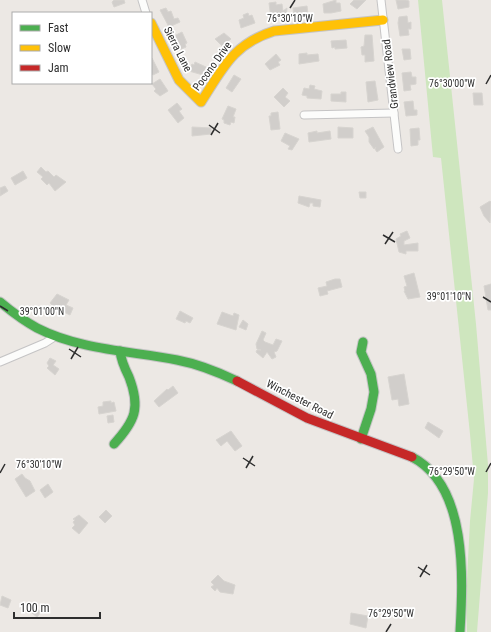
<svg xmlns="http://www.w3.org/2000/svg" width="491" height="632" font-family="'Roboto Condensed',sans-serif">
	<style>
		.green { fill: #cee6be }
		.building { fill: #d1cecb; stroke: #d7d4d0 }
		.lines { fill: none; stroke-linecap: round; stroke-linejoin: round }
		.street-casing { stroke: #c5c4c5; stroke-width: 9 }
		.fast-casing { stroke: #c5c4c5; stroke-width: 11 }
		.slow-casing { stroke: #c5c4c5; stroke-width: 11 }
		.jam-casing { stroke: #c5c4c5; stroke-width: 11 }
		.street { stroke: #fcfcfb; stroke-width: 7 }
		.fast { stroke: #4caf50; stroke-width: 9 }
		.slow { stroke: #ffc107; stroke-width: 9 }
		.jam { stroke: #c62828; stroke-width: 9 }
		.ticks { fill: none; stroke: #2e2e2e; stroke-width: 1.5 }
		.labels { text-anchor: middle; stroke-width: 3.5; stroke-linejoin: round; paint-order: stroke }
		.street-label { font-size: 11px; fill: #2e2e2e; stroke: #fff }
		.ticks-label { font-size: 10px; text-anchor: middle; fill: #2e2e2e; stroke: #fff; stroke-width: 3.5; stroke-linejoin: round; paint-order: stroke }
	</style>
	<rect width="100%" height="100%" fill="#ece8e4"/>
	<polygon class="green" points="418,0 442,0 476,324 488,465 488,493 477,632 467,632 466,598 470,521 474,479 470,434 441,158 433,157"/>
	<g class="building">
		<polygon points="114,0 124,0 125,3 114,7 112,2"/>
		<polygon points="336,0 336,3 340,3 341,11 331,13 324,13 323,4"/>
		<polygon points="354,0 366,0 357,9 350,4"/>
		<polygon points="396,0 406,0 409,1 409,7 398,9"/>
		<polygon points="276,2 276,5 282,4 283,11 287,8 286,18 271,19 269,3"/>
		<polygon points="307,6 308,15 294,17 293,8"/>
		<polygon points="166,8 168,12 171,11 174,19 178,18 180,22 169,27 160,10"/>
		<polygon points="248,13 249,16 252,15 255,23 241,28 239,20 244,18 243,15"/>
		<polygon points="407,16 408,23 411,22 411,29 408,29 409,35 400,36 398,23 399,17"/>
		<polygon points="182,32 187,43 185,44 186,47 179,50 174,36"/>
		<polygon points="224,33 231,39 222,46 215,39"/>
		<polygon points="365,35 372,35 374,61 365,62 365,55 362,55 361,47 364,46"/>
		<polygon points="346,40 347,48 335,49 335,47 332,48 331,41"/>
		<polygon points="402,49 410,49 411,59 404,60"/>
		<polygon points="307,53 307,55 318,54 319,61 299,64 299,54"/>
		<polygon points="276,54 281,60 278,62 280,65 270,70 265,64"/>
		<polygon points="152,58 159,72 153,75 151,72"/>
		<polygon points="195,62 206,67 203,75 189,71 192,64 194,65"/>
		<polygon points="411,72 412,77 416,77 416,84 410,85 411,90 404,91 402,73"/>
		<polygon points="234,75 241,79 232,92 226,88"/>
		<polygon points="160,79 168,91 160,96 154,91 156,89 152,84"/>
		<polygon points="375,81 378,100 368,102 366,82"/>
		<polygon points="310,85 315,86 314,89 322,91 321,99 307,98 307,96 302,95 304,88 309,89"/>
		<polygon points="283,88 288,93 285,97 290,101 284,107 274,97"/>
		<polygon points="341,92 346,92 346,102 331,101 331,94 341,94"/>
		<polygon points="473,93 482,93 483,105 474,105"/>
		<polygon points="413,101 414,110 417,110 417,115 406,116 404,102"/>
		<polygon points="177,103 182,109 179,111 184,118 178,123 168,110"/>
		<polygon points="228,106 236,109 233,117 235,117 234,123 231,122 230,125 224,123 224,120 222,119"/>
		<polygon points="278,112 280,129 271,130 269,116 271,116 271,113"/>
		<polygon points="192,127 211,128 211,134 192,136"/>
		<polygon points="338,127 353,128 353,138 338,138"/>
		<polygon points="373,127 384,147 377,152 375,149 376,147 374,149 369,142 369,137 365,131"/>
		<polygon points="419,128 420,140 418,140 418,145 411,146 410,129"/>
		<polygon points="317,131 317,133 330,131 331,139 309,142 308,133"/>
		<polygon points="285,133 299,139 292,150 288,149 290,146 281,141"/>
		<polygon points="41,167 46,172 48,171 54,177 56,175 66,182 55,191 49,183 47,185 41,179 43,177 37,172"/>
		<polygon points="23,171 27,178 15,185 11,178"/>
		<polygon points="5,186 8,191 0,196 0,188"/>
		<polygon points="359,192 366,192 366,198 360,198"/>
		<polygon points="299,196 321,200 320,207 313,206 313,203 310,203 309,207 298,203"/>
		<polygon points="490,201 491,202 490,223 484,216 480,207"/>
		<polygon points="407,231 410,238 404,241 404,245 418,243 418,251 406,251 406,254 399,252 396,239 401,236 400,234"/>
		<polygon points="414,273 420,297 408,299 404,291 405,291 404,287 407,286 404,276"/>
		<polygon points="335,279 340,279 342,287 327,291 328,294 320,296 318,288 327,286 326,282"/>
		<polygon points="491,284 491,310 488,310 484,286"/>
		<polygon points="57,294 69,300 66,305 73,308 70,315 55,308 50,303"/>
		<polygon points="180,311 193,318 190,323 186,321 185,323 176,319"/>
		<polygon points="222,312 233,316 234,313 239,315 236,330 217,324"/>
		<polygon points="243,320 248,324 246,330 239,327"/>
		<polygon points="262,331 266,333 263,340 265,342 273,345 276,339 282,341 277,351 274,352 276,357 272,359 267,352 263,358 256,352 257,350 261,350 257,349 256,344"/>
		<polygon points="50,358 56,361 53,365 59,369 55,375 47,368 49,366 47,363"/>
		<polygon points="404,374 409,404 399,406 398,399 392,400 388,377"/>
		<polygon points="173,386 178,393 159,407 154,401 167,389 168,390"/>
		<polygon points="111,401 111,403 114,402 116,411 99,414 98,407 103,406 103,402"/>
		<polygon points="113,415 114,422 108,423 107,416"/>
		<polygon points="428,422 443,431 439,438 425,428"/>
		<polygon points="231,431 242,446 235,451 227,441 221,446 216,440"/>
		<polygon points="22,474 25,478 30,481 35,491 26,497 15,479"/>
		<polygon points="48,484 53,492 45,498 40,490"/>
		<polygon points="106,510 112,516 105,523 99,517"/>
		<polygon points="79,515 88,523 79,534 72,528 75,525 73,522 75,520 73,519"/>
		<polygon points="218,575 224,581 235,585 233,594 220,592 217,588 215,591 211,587 214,585 211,582"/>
		<polygon points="2,596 11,600 8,608 0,605"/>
		<polygon points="36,608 41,612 37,617 32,613"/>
		<polygon points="351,613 368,616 366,628 350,624"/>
	</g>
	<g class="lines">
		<defs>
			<g id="street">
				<polyline points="142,0 146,13"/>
				<polyline points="381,0 398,149"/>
				<polyline points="304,115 394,113"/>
				<polyline points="0,362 45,343 56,336"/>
			</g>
			<g id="fast">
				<path d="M0 302C12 312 24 321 37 328 80 350 131 351 177 360 198 364 218 372 237 381"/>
				<polyline points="361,439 371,409 374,392 371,374 361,352 363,342"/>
				<path d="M114 444C135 421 141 408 129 377 125 369 121 361 120 351"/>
				<path d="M412 457C468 486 463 578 460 632"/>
			</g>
			<path id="slow" d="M151 23 179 80 201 102C223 68 233 44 274 31L383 20"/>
			<polyline id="jam" points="237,381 307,418 412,457"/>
		</defs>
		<use href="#street" class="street-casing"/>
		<use href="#fast" class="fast-casing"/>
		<use href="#slow" class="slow-casing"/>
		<use href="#jam" class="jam-casing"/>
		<use href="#street" class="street"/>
		<use href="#fast" class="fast"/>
		<use href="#slow" class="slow"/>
		<use href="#jam" class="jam"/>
	</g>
	<path class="ticks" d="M290 8 295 0M486 84 491 75M209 125 220 133M211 135 218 123M383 235 395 242M385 244 393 232M483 297 491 302M0 306 8 311M69 349 81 357M71 359 78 347M243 458 255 466M246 468 253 456M486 472 491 463M0 473 5 464M418 567 430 575M420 577 427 565M386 632 391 624"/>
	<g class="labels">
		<g class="street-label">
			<text transform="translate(178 49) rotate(63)" y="4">Sierra Lane</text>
			<text transform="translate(212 66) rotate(-54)" y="4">Pocono Drive</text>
			<text transform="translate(390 74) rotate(-97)" y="4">Grandview Road</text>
			<text transform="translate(300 399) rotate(27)" y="4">Winchester Road</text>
		</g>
	</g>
	<g class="ticks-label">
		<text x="290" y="22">76°30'10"W</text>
		<text x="452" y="87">76°30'00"W</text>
		<text x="449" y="300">39°01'10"N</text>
		<text x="42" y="315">39°01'00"N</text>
		<text x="39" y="468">76°30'10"W</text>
		<text x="452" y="475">76°29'50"W</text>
		<text x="391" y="617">76°29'50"W</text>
	</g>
	<rect x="12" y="12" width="140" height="72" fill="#ffffff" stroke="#ababab"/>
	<rect x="20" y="25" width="20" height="6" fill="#4caf50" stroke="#ababab"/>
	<text x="48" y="32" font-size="12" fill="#2e2e2e">Fast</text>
	<rect x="20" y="45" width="20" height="6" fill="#ffc107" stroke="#ababab"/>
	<text x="48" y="52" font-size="12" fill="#2e2e2e">Slow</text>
	<rect x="20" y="65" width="20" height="6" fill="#c62828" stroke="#ababab"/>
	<text x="48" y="72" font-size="12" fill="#2e2e2e">Jam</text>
	<path d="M14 612v6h86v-6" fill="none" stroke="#2e2e2e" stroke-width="2"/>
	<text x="20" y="612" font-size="12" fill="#2e2e2e" stroke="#ffffff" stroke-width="3" paint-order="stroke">100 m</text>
</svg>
